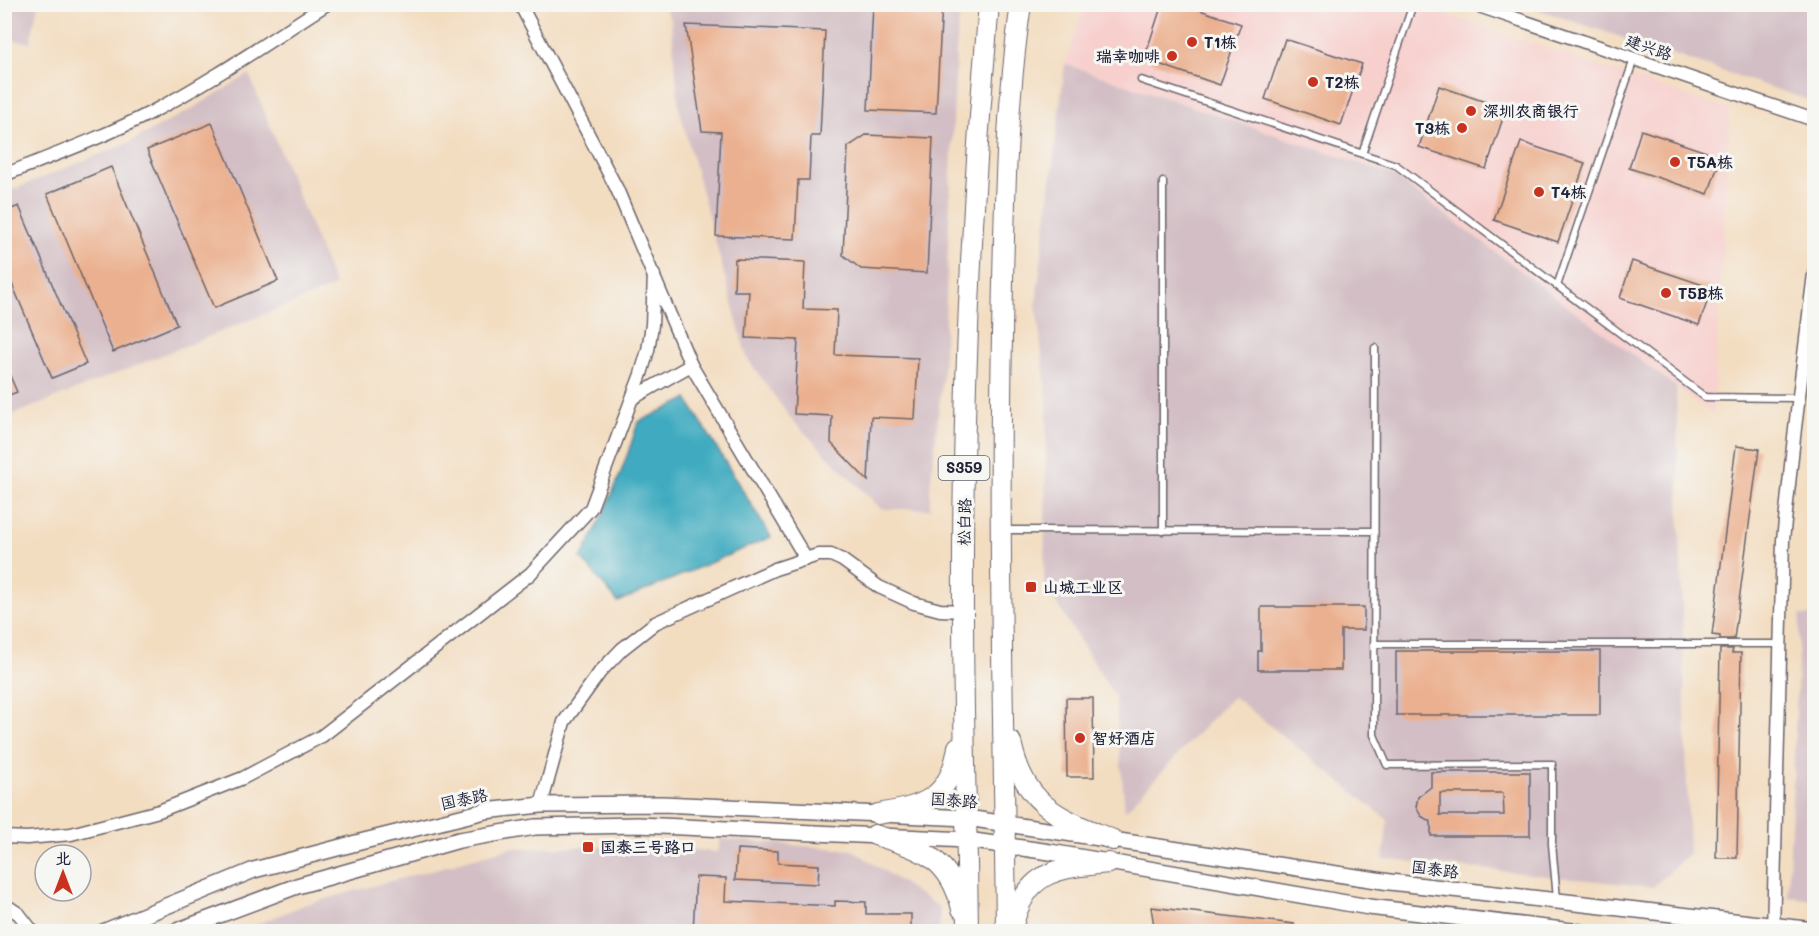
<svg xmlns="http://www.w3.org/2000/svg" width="1819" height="936" font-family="Mali,'LXGW WenKai TC',sans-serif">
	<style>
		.built { fill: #f7d0ce }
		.industrial { fill: #d2bec4 }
		.water { fill: #41abc0; stroke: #32667e; stroke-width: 1.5 }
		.building { fill: #ebb08f; fill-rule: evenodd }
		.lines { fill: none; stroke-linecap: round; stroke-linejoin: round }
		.service-casing { stroke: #6b636a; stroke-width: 9 }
		.minor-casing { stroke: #6b636a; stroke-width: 15 }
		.tertiary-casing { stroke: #6b636a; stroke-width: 18 }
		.primary-casing { stroke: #6b636a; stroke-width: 22 }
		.service { stroke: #fff; stroke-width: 6 }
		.minor { stroke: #fff; stroke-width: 12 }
		.tertiary { stroke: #fff; stroke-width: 15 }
		.primary { stroke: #fff; stroke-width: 20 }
		.poi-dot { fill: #c8321e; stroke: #f6f6f2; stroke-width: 2 }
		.labels { text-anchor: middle; stroke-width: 6; stroke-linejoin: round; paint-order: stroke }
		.shield { fill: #f6f6f2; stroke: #626272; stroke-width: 1.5 }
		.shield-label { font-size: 15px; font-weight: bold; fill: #22223b }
		.poi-label { font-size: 16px; font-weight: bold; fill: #22223b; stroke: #f6f6f2; text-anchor: start }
		.street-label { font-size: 16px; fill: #22223b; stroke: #f6f6f2 }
	</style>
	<rect width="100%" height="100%" fill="#f6f6f2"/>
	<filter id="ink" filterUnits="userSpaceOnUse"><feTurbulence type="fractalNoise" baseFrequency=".0167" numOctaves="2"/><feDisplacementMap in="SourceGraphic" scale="12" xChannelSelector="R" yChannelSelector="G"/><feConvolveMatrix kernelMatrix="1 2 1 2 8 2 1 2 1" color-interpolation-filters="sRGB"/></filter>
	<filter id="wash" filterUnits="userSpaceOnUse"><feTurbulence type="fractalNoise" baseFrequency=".008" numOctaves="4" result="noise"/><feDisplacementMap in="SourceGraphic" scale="24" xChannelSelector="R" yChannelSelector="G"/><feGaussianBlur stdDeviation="1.35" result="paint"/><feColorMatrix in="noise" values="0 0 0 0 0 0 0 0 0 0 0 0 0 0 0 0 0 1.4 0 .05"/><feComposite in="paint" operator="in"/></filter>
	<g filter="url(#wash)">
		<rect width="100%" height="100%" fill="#f3ddc1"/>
		<polygon class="built" points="1085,5 1417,5 1730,110 1713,415 1391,174 1065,64"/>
		<g class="industrial">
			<polygon points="5,4 38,5 30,43 5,38"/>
			<polygon points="663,5 960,5 956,51 943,371 930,488 930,509 881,509 791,419 747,358 679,108 671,20"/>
			<polygon points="1525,5 1814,5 1814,102"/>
			<polygon points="1065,64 1391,174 1676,387 1689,853 1653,887 1383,859 1388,820 1233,696 1125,811 1115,697 1044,583 1047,400 1036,303"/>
			<polygon points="249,74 335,286 5,418 5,193 130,142 190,110"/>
			<polygon points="1800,615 1814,616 1814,900 1788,897"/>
			<polygon points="720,839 853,850 940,908 939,932 238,932 304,905 511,848 651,846 718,852"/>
		</g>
		<path class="water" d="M687 399 771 537 618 602 581 558C605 514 624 470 638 422Z"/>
		<g id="blocks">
			<g class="building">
				<polygon points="873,4 942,4 936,113 868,110"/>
				<polygon points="1162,4 1182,4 1241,24 1220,85 1144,59"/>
				<polygon points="686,25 825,31 820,136 811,136 809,180 798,180 795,239 716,236 721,132 702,131"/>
				<polygon points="1285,39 1362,64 1341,125 1265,99"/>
				<polygon points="1439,86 1506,109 1486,169 1419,147"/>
				<polygon points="212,123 278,281 214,308 147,150"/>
				<polygon points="1641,130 1721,157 1708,194 1629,168"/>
				<polygon points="866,135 933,138 927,273 861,269 843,255 848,147"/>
				<polygon points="1521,142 1585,163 1558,242 1494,220"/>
				<polygon points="111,167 177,325 113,352 47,194"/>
				<polygon points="19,206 86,364 52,378 4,265 4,212"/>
				<polygon points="735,259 805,262 803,309 837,310 835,355 918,358 915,419 871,417 868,481 831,443 832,416 794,414 798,340 746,338 749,291 734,291"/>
				<polygon points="1632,261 1712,288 1699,325 1620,298"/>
				<polygon points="4,362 17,392 4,397"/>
				<polygon points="1736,446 1759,449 1734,639 1720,639 1720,636 1712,635"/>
				<polygon points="1261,607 1364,607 1364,630 1341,630 1341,670 1258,670 1258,651 1261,651"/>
				<polygon points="1720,649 1733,649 1732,653 1741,653 1737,858 1716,858"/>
				<rect x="1396" y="651" width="204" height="64"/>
				<polygon points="1066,698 1093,698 1094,777 1067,777"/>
				<path d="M1431 772H1530V836H1431V822L1421 816 1416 807 1418 797 1431 787ZM1440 793H1503L1504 815H1440Z"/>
				<polygon points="737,849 778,851 778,863 819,865 818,884 735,880"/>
				<polygon points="696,877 726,878 725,901 835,906 835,901 866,902 866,914 911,914 911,932 693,932"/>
				<polygon points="1151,907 1294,924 1293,932 1155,932"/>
			</g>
		</g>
	</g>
	<g filter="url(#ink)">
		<use href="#blocks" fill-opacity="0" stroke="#6b636a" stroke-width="1.5"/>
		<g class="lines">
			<defs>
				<g id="service">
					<polyline points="1141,80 1396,165 1705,397 1798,398"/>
					<polyline points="1362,154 1413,4"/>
					<polyline points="1557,286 1634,59"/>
					<polyline points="1375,348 1374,735 1387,765 1552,764 1552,844 1557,899"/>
					<polyline points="1005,530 1374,531"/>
					<polyline points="1163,531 1163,182"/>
					<polyline points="1374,644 1780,644"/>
				</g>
				<g id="minor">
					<polyline points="520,4 617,189 691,365 806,559"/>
					<polyline points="1473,4 1814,120"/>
					<path d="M4 175C54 155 104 137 152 112 212 81 269 41 327 4"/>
					<polyline points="633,398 691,365"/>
					<polyline points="541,805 564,722 600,672 622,649 655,623 775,569 818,555 831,555 842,560 879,587 914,603 940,610 963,611"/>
					<polyline points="4,837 27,838 71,834 159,811 243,778 322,736 530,574 591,508 641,374 648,350 652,325 654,275"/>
					<polyline points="4,904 19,914 33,932"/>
					<polyline points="1773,932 1783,540 1795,428 1814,274"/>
				</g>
				<g id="tertiary">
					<polyline points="103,932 254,870 356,843 485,811 541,805 662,804 967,818 1390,882 1814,930"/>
					<polyline points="174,932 297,886 459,840 535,827 638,825 967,840 1050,852 1369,907 1580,932"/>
				</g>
				<g id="primary">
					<path d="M1011 742C1024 806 1058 817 1113 840"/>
					<path d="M878 814C925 806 950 799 958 747"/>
					<path d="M875 835C921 849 950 857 962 909"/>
					<path d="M1012 929C1025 870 1057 868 1109 863"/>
					<path d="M968 932C967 824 963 717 963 610 962 408 971 206 989 4"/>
					<path d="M1006 932C1004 733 998 534 1002 335 1004 225 1005 113 1021 4"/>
				</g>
			</defs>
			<use href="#service" class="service-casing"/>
			<use href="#minor" class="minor-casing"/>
			<use href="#tertiary" class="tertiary-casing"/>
			<use href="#primary" class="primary-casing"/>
			<use href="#service" class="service"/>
			<use href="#minor" class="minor"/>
			<use href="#tertiary" class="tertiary"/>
			<use href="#primary" class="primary"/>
		</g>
	</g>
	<g class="poi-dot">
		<circle cx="1192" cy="42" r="6"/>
		<circle cx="1172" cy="56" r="6"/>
		<circle cx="1313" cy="82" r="6"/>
		<circle cx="1471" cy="111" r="6"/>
		<circle cx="1462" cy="128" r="6"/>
		<circle cx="1675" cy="162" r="6"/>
		<circle cx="1539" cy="192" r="6"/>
		<circle cx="1666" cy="293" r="6"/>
		<rect x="1025" y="581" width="12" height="12" rx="3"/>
		<circle cx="1080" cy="738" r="6"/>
		<rect x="582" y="841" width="12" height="12" rx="3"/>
	</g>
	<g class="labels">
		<rect class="shield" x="938.5" y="456" width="51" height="24" rx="4.5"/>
		<g class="shield-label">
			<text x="964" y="473">S359</text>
		</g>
		<g class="poi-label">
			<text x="1204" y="48">T1栋</text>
			<text x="1160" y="62" text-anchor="end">瑞幸咖啡</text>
			<text x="1325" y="88">T2栋</text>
			<text x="1483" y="117">深圳农商银行</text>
			<text x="1450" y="134" text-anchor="end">T3栋</text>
			<text x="1687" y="168">T5A栋</text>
			<text x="1551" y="198">T4栋</text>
			<text x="1678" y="299">T5B栋</text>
			<text x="1043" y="593">山城工业区</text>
			<text x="1092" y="744">智好酒店</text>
			<text x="600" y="853">国泰三号路口</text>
		</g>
		<g class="street-label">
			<text transform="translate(1649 47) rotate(19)" y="6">建兴路</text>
			<text transform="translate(964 522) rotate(-89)" y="6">松白路</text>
			<text transform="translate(464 799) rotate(-12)" y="6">国泰路</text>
			<text transform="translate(954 800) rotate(4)" y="6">国泰路</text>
			<text transform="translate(1435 869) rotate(7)" y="6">国泰路</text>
		</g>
	</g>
	<rect width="1819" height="936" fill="none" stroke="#f6f6f2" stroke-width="24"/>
	<g transform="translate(63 873)"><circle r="28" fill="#f6f6f2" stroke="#a1a1a9" stroke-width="1.5"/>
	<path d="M0-4.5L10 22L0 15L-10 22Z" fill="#c8321e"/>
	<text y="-9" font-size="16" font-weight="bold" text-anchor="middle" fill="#22223b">北</text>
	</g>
</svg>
